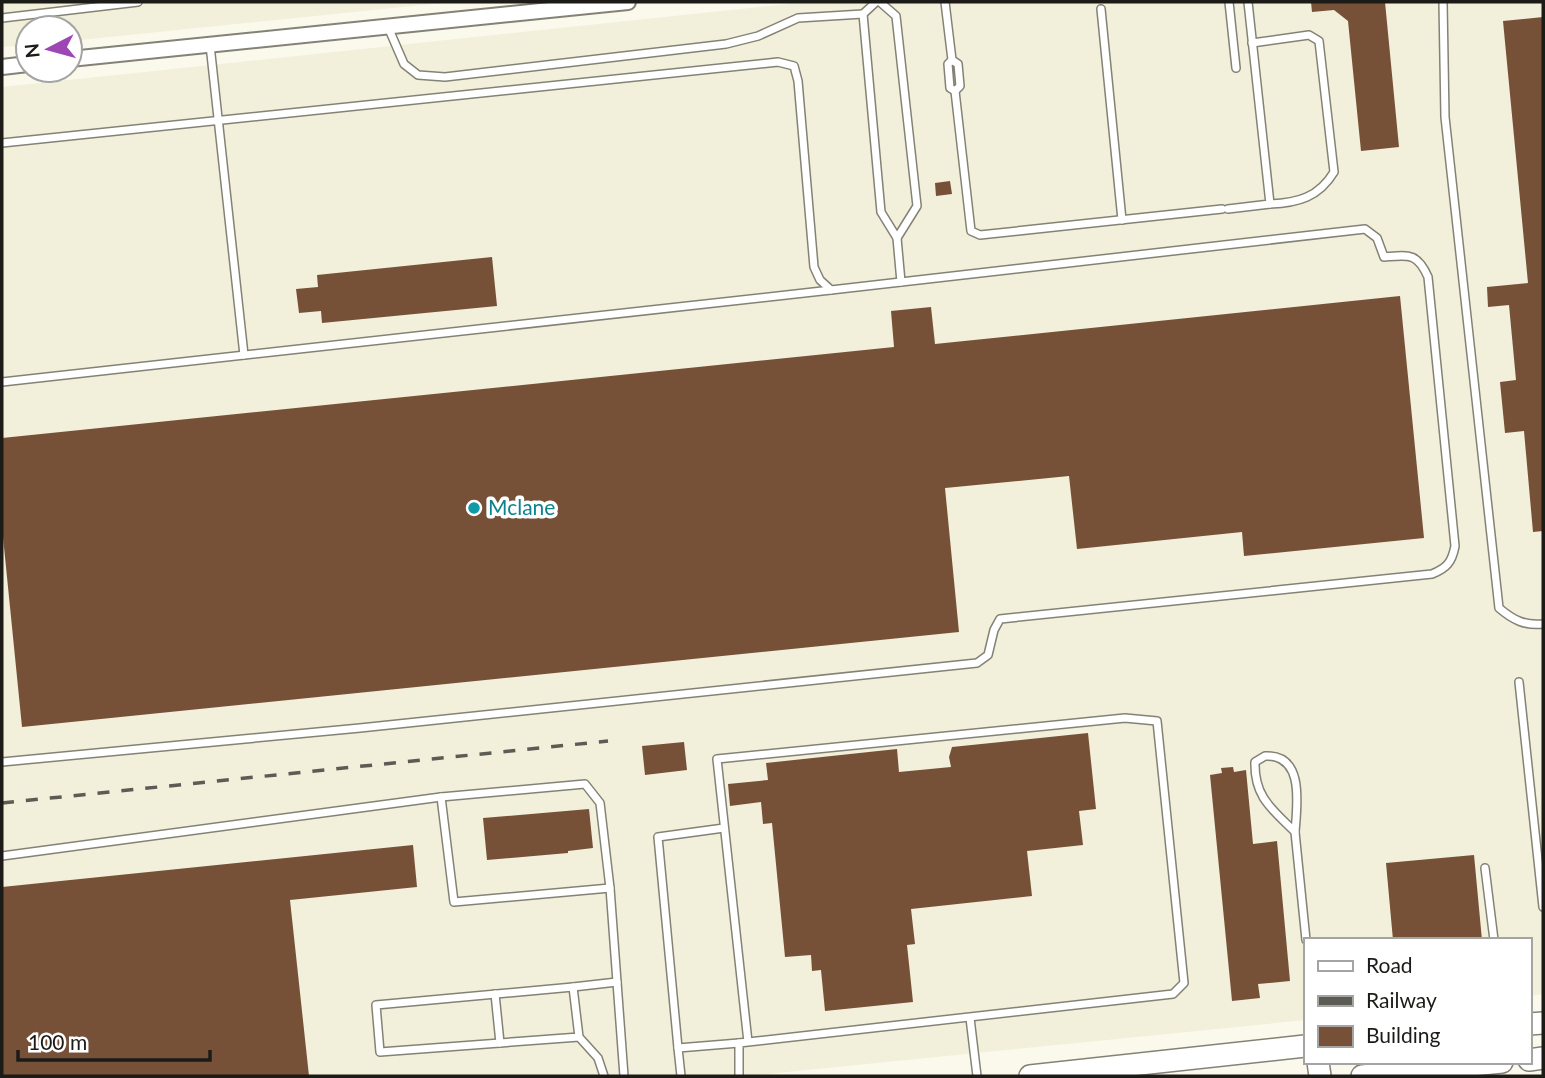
<svg xmlns="http://www.w3.org/2000/svg" width="1545" height="1078" font-family="Lato,sans-serif">
	<style>
		.built { fill: #f2efda }
		.building { fill: #765138 }
		.lines { fill: none; stroke-linecap: round; stroke-linejoin: round }
		.service-casing { stroke: #848276; stroke-width: 10 }
		.minor-casing { stroke: #848276; stroke-width: 18 }
		.secondary-casing { stroke: #848276; stroke-width: 24 }
		.service { stroke: #fff; stroke-width: 7 }
		.minor { stroke: #fff; stroke-width: 14 }
		.secondary { stroke: #fff; stroke-width: 21 }
		.rail { stroke: #5c5b54; stroke-width: 3.5; stroke-dasharray: 12 12; stroke-linecap: butt }
		.culture-dot { fill: #0f9aa8; stroke: #fff; stroke-width: 2.5 }
		.labels { text-anchor: middle; stroke-width: 7; stroke-linejoin: round; paint-order: stroke }
		.culture-label { font-size: 21px; fill: #0d838f; stroke: #fff; text-anchor: start }
	</style>
	<rect width="100%" height="100%" fill="#fbf9eb"/>
	<g class="built">
		<polygon points="2,2 451,2 70,41 70,28 28,28 28,45 2,47"/>
		<polygon points="807,2 1543,2 1543,994 1529,996 1529,940 1305,940 1305,1020 1227,1028 746,1076 2,1076 2,87"/>
	</g>
	<g class="building">
		<polygon points="1311,2 1385,2 1399,147 1361,151 1348,21 1334,10 1312,12"/>
		<polygon points="1543,17 1543,531 1533,532 1524,431 1505,433 1500,382 1516,380 1509,305 1488,307 1487,287 1528,283 1503,21"/>
		<polygon points="950,181 952,194 936,196 935,183"/>
		<polygon points="492,257 497,306 322,323 321,311 299,313 296,289 318,287 317,275"/>
		<polygon points="1400,296 1424,538 1244,556 1242,532 1077,549 1069,476 945,488 959,632 22,727 2,527 2,438 894,347 891,311 931,307 935,344"/>
		<polygon points="1088,733 1096,809 1079,811 1083,845 1027,851 1032,896 911,909 915,944 907,945 913,1002 825,1011 821,970 812,971 811,955 785,957 772,823 763,824 761,802 730,806 728,784 768,780 766,763 897,749 899,772 951,767 949,757 952,747"/>
		<polygon points="684,742 687,770 645,775 642,746"/>
		<polygon points="1233,767 1234,772 1246,770 1253,844 1277,841 1290,981 1258,984 1260,998 1232,1001 1210,775 1222,773 1221,768"/>
		<polygon points="589,809 593,848 568,851 568,853 487,860 483,818"/>
		<polygon points="413,845 417,887 290,900 309,1076 2,1076 2,887"/>
		<polygon points="1474,855 1482,940 1393,940 1386,863"/>
	</g>
	<g class="lines">
		<defs>
			<g id="service">
				<polyline points="876,2 863,14 881,212 897,238 917,206 896,16 880,2"/>
				<polyline points="945,2 952,60 948,64 950,88 955,91 960,86 958,64 952,60"/>
				<polyline points="1229,2 1236,68"/>
				<path d="M1443 2 1445 117 1499 608C1513 620 1525 626 1543 624"/>
				<polyline points="1101,9 1122,220"/>
				<polyline points="2,18 138,2"/>
				<polyline points="388,27 404,64 418,75 445,77 726,44 758,36 798,18 863,14"/>
				<path d="M1252 43 1309 35 1319 41 1334 172C1319 197 1298 203 1270 204"/>
				<polyline points="210,45 244,355"/>
				<polyline points="955,91 971,231 980,235 1222,209"/>
				<path d="M2 143 778 62 794 66 798 81 814 267 820 280 831 290 1365 229 1377 238 1384 257C1408 255 1417 252 1428 277L1455 546C1452 562 1447 568 1432 574L1000 619 994 630 988 655 977 663 360 728 2 762"/>
				<polyline points="1228,209 1270,204 1248,2"/>
				<polyline points="897,238 901,282"/>
				<polyline points="2,382 831,290"/>
				<polyline points="1519,682 1543,907"/>
				<path d="M1265 756C1305 754 1297 805 1295 832 1272 809 1254 797 1255 762Z"/>
				<polyline points="441,797 454,902 610,888"/>
				<polyline points="1295,832 1306,940"/>
				<polyline points="2,856 441,797 585,784 600,803 610,888 624,1076"/>
				<polyline points="1485,868 1494,940"/>
				<polyline points="573,987 617,982"/>
				<polyline points="495,994 500,1043"/>
				<polyline points="970,1018 977,1076"/>
				<polyline points="579,1037 380,1052 376,1005 573,987 579,1037 598,1058 604,1076"/>
				<polyline points="678,1048 658,837 724,828"/>
				<polyline points="681,1076 678,1048 739,1043"/>
				<polyline points="739,1076 739,1043 748,1042 1173,994 1184,983 1157,721 1125,718 717,759 748,1042"/>
			</g>
			<g id="minor">
				<polyline points="70,59 628,2"/>
				<polyline points="2,67 28,64"/>
			</g>
			<g id="secondary">
				<polyline points="1529,1024 1543,1023"/>
				<polyline points="1529,1060 1543,1058"/>
				<polyline points="1318,1062 1320,1076"/>
				<polyline points="1030,1076 1305,1046"/>
				<polyline points="1362,1076 1502,1062"/>
			</g>
		</defs>
		<use href="#service" class="service-casing"/>
		<use href="#minor" class="minor-casing"/>
		<use href="#secondary" class="secondary-casing"/>
		<use href="#service" class="service"/>
		<use href="#minor" class="minor"/>
		<use href="#secondary" class="secondary"/>
		<polyline class="rail" points="2,803 608,741"/>
	</g>
	<circle class="culture-dot" cx="474" cy="508" r="7"/>
	<g class="labels">
		<g class="culture-label">
			<text x="488" y="515">Mclane</text>
		</g>
	</g>
	<rect width="1545" height="1078" fill="none" stroke="#1c1b17" stroke-width="7"/>
	<rect x="1304" y="938" width="228" height="126" fill="#ffffff" stroke="#a4a4a2" stroke-width="2"/>
	<rect x="1318" y="961" width="35" height="10" fill="#ffffff" stroke="#a4a4a2" stroke-width="2"/>
	<text x="1366" y="973" font-size="21" fill="#1c1b17">Road</text>
	<rect x="1318" y="996" width="35" height="10" fill="#5c5b54" stroke="#a4a4a2" stroke-width="2"/>
	<text x="1366" y="1008" font-size="21" fill="#1c1b17">Railway</text>
	<rect x="1318" y="1026" width="35" height="21" fill="#765138" stroke="#a4a4a2" stroke-width="2"/>
	<text x="1366" y="1043" font-size="21" fill="#1c1b17">Building</text>
	<g transform="translate(49 49) rotate(264)"><circle r="33" fill="#ffffff" stroke="#a4a4a2" stroke-width="2"/>
	<path d="M0-5L12 26L0 18L-12 26Z" fill="#9d47b5"/>
	<text y="-10" font-size="19" font-weight="bold" text-anchor="middle" fill="#1c1b17">N</text>
	</g>
	<path d="M18 1050v10h192v-10" fill="none" stroke="#1c1b17" stroke-width="3.5"/>
	<text x="28" y="1050" font-size="21" fill="#1c1b17" stroke="#ffffff" stroke-width="5" paint-order="stroke">100 m</text>
</svg>
